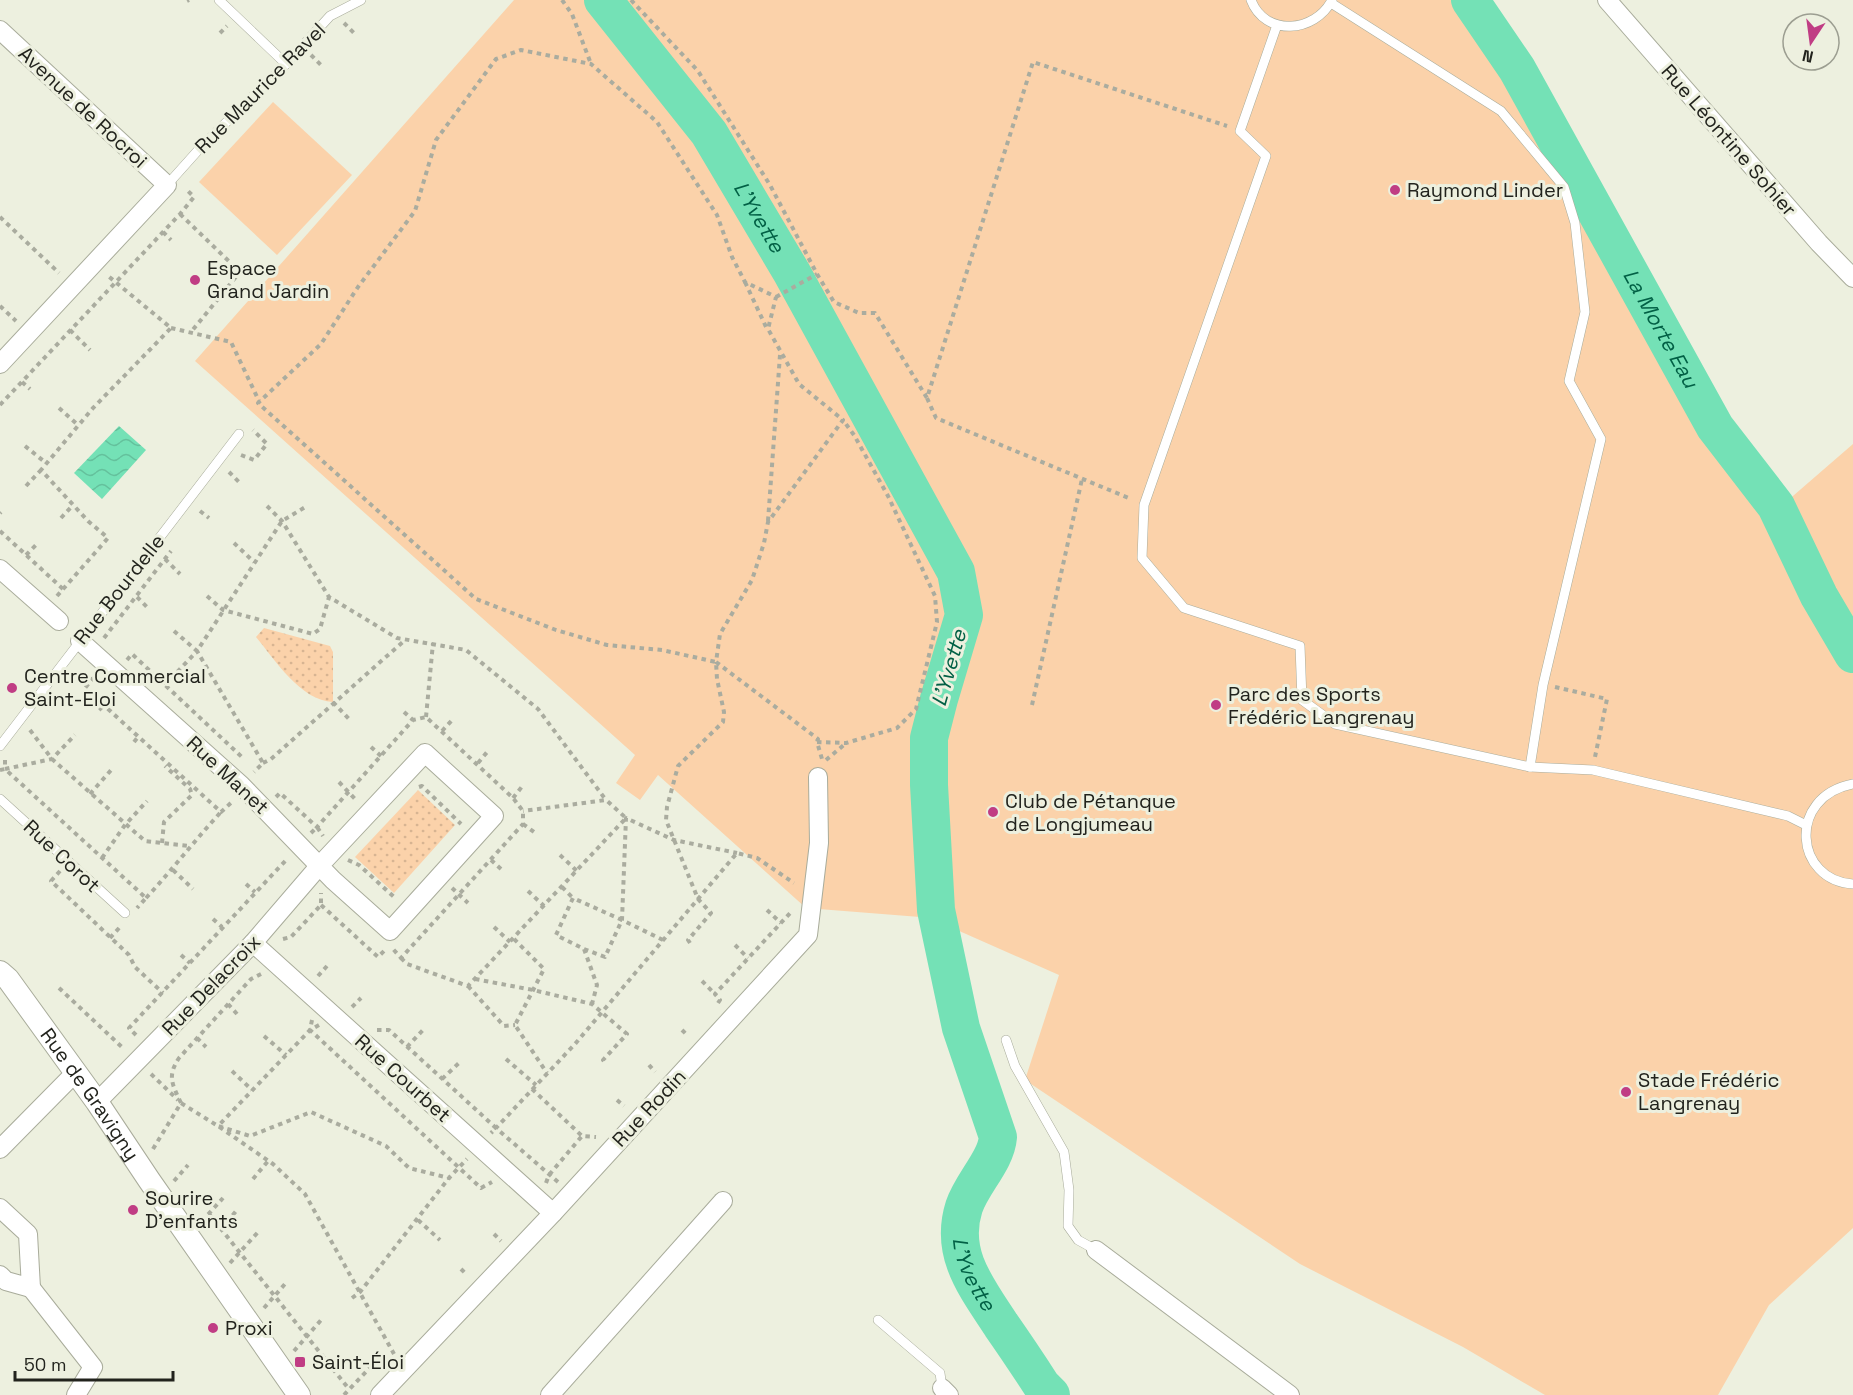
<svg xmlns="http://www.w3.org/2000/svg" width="1853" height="1395" font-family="'Space Grotesk',sans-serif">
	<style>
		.grass { fill: url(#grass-dots) }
		.garden { fill: #fbd2aa }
		.water { fill: url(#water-waves) }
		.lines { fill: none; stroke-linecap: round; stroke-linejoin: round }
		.river { stroke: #74e1b6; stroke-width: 38 }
		.service-casing { stroke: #a9ac9b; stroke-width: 10 }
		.minor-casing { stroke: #a9ac9b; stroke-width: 20 }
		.tertiary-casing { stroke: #a9ac9b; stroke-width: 24 }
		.path { stroke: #aaac9f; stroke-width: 4; stroke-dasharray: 4.5 4.5; stroke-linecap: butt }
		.service { stroke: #fff; stroke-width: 9 }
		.minor { stroke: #fff; stroke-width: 18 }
		.tertiary { stroke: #fff; stroke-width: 22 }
		.poi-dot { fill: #c03d84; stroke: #edf0df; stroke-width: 2 }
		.labels { text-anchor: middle; stroke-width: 6; stroke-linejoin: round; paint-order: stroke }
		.street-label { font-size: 20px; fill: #22231d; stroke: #edf0df }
		.poi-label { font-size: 20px; fill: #22231d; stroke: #edf0df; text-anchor: start }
		.water-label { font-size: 21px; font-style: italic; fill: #026045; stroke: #edf0df }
	</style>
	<defs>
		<pattern id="grass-dots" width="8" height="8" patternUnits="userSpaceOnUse" patternTransform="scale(1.5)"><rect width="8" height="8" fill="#fbd2aa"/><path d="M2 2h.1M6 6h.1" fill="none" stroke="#d7b492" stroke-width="1.8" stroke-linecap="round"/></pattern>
		<pattern id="water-waves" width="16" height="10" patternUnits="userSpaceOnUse" patternTransform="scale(1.5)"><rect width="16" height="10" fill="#74e1b6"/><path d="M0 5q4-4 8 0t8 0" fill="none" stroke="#64c19c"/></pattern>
	</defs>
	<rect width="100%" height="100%" fill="#edf0df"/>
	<g class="grass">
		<path d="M264 628 330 646 333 652V702C301 701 275 660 256 637Z"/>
		<polygon points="418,790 455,825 394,893 355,857"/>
	</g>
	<g class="garden">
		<polygon points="514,0 1476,0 1526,68 1671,327 1725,428 1786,502 1853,444 1853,1228 1769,1305 1718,1395 1545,1395 1463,1347 1300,1264 1025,1080 1059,975 957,930 920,917 806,908 658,775 640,800 616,783 635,755 195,361"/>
		<polygon points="273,102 352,175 277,255 199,182"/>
	</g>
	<polygon class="water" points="119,426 146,450 102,499 74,473"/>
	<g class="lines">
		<g class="river">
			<path id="s1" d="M603 0 709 133 792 273 956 572 964 615 939 699 929 738V785L936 910 961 1028 998 1137C996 1161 972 1183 964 1207 949 1254 977 1288 1001 1325 1015 1345 1029 1366 1042 1386L1051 1395"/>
			<path id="s2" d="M1470 0 1517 69 1715 427 1776 506 1819 596 1853 654"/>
		</g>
		<defs>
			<g id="service">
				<polyline points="219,0 286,64"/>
				<path d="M1251 0C1265 37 1315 33 1332 0"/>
				<polyline points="1331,3 1501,111 1564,187 1575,223 1585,312 1569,381 1601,439 1543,685 1530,767"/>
				<polyline points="1277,25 1240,131 1266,156 1144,505 1142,558 1184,608 1300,646 1302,700 1335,724 1530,767 1593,770 1788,816 1806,825"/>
				<polyline points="167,185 201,147 286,64 330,16 361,0"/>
				<polyline points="0,746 239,434"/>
				<path d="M1853 784C1786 797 1795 881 1853 884"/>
				<polyline points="0,799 125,913"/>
				<polyline points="1006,1040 1015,1066 1064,1152 1069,1190 1068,1226 1078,1240 1096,1250"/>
				<polyline points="878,1320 940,1373 942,1388"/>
			</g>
			<g id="minor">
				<polyline points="1607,0 1819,243 1853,278"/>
				<polyline points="0,30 167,185 0,364"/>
				<polyline points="0,569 59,621"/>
				<polyline points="80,641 241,785 333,880 390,931 494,816 425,753 320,865 253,943 97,1102"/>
				<polyline points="253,943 553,1213"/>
				<polyline points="0,1149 76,1072"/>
				<polyline points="0,1208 28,1234 31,1288 6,1281 0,1275"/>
				<polyline points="1096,1250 1290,1395"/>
				<polyline points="31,1288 93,1367 76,1395"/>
				<polyline points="942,1388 949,1395"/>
				<polyline points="380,1395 553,1213 808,935 819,843 818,777"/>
				<polyline points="550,1395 723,1201"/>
			</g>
			<g id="tertiary">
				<path id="s3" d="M0 972 8 979 97 1102 149 1180 299 1395"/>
			</g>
		</defs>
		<use href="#service" class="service-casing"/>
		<use href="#minor" class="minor-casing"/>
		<use href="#tertiary" class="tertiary-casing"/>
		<g class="path">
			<polyline points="562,0 572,14 591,64"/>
			<polyline points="631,0 698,71 770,185 817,274 834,302 859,313 875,313 927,398 1033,62 1227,126"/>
			<polyline points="187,1 189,0"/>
			<polyline points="344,23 354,33"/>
			<polyline points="220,33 227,26"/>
			<polyline points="311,55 323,67"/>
			<polyline points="180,214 240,272 191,332"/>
			<polyline points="0,217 59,273"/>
			<polyline points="163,232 171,240"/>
			<polyline points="745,282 767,329"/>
			<polyline points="776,297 817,274"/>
			<polyline points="0,306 16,321"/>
			<polyline points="171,328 231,342 259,401"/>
			<polyline points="70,330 90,350"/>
			<polyline points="22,382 30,389"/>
			<polyline points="927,398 936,418 1131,499"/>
			<polyline points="0,405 180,214 194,197 186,189"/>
			<polyline points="59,408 78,425"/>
			<polyline points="25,446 46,463"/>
			<polyline points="241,455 254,460 267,444 253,430"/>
			<polyline points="229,472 241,484"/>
			<polyline points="26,486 41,470"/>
			<polyline points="267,506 282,521 329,597 397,638 466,650 538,709 606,800"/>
			<polyline points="200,511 209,518"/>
			<polyline points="0,513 1,512"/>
			<polyline points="61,518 73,505"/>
			<polyline points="768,521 780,355"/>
			<polyline points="0,531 63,589"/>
			<polyline points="234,543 254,562"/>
			<polyline points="26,555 36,545"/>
			<polyline points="165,559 180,574"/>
			<polyline points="57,596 108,538 88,521 41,470 93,408 171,328 107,275"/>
			<polyline points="207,596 223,610 313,634 320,629 329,597"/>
			<polyline points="137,597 148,608"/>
			<polyline points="174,631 197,651 282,521 307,506"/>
			<polyline points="104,638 171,551"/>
			<polyline points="127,660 132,654 244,759"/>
			<polyline points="92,677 93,678 85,688 221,812 232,802"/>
			<polyline points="165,685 197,651 263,763 254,772"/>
			<polyline points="1555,687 1607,699 1595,757"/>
			<polyline points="333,702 349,719"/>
			<polyline points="1032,705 1082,479"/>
			<polyline points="99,710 104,705"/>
			<polyline points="404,712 413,720"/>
			<polyline points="426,717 433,643"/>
			<polyline points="30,730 52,759 145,841 190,846"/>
			<polyline points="442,731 453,719"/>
			<polyline points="134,742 138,737"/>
			<polyline points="817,742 846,743 897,728 916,709 937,622 935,596 888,496 854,435 843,420"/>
			<polyline points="371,747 381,756"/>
			<polyline points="5,760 5,769 52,759 75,735"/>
			<polyline points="826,760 845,744"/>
			<polyline points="263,763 271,759 405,640"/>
			<polyline points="478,763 488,751"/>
			<polyline points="0,770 5,769 146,898 137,908"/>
			<polyline points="339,782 357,801"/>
			<polyline points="419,787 422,786 461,824"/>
			<polyline points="90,794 112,769"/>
			<polyline points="276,797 280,793 317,827 413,720 426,717 513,798 523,811 523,824 401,958 393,949"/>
			<polyline points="513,798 524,784"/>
			<polyline points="523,824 534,832"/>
			<polyline points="311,833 317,827 323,836"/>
			<polyline points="162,843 164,822 192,795 190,789 165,766"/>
			<polyline points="560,855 577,871"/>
			<polyline points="102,858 125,825 147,801"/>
			<polyline points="348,860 359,865 394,897 395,896"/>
			<polyline points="491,860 501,869"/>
			<polyline points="173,870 193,889"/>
			<polyline points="60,871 51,881 129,955 135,967 163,993"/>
			<polyline points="246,884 255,892"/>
			<polyline points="562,887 573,898"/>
			<polyline points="452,888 468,903"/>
			<polyline points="528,891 544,906"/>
			<path d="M146 898C172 870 195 840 221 812"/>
			<polyline points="321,905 378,957 386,949"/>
			<polyline points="767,910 781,923"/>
			<polyline points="213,919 222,927"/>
			<polyline points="494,927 510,942"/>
			<polyline points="110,938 120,927"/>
			<polyline points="283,939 291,937 321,905 321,893"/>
			<polyline points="514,939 544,969 515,1025 547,1073"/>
			<polyline points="663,940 622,920 626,818 674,840 737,853"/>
			<polyline points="690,943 688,940 711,913 698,899 666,820 667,807 678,766 723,722 724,712 717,679 716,662 662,650 607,645 556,630 476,599 258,403 321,344 358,287 415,211 436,140 496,59 521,50 591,64 657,122 717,215 732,257 745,282 776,297 768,329 799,384 843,420 768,522 764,543 752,580 720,634 716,662 818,739 817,742 822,759"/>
			<polyline points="735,945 748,958"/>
			<polyline points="584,949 605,957 622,920 573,898 556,935 584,949 597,985 592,1004"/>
			<polyline points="181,955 190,963"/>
			<polyline points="401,958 407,964 468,986 626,818 606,800 523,811"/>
			<polyline points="318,976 327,966"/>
			<polyline points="475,979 533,990 592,1004 627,1034 603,1060 605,1062"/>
			<polyline points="702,981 715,994"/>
			<polyline points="468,986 504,1026 515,1025"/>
			<polyline points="59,988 124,1049"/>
			<polyline points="718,1003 720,1000 715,994 792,911"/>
			<polyline points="228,1004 237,1014"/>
			<polyline points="352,1007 361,998"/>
			<polyline points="312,1020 310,1030 481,1188 492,1182"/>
			<polyline points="319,1025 310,1030 218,1126 250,1136 311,1112 386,1146 409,1168 449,1178 467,1159"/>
			<polyline points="377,1030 389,1030 496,1128 491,1133"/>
			<polyline points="682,1030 688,1036"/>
			<polyline points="136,1035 129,1028 287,859"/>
			<polyline points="264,1036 286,1055"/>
			<polyline points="197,1038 206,1047"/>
			<polyline points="407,1047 423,1030"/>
			<polyline points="506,1059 536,1085"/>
			<polyline points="649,1065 655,1072"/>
			<polyline points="232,1071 252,1090"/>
			<polyline points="151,1074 178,1100"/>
			<polyline points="442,1079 459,1063"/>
			<polyline points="532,1089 582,1136 596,1137"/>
			<polyline points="617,1100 624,1106"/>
			<path d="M181 1103C172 1084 167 1076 179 1058L251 979 261 974"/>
			<polyline points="153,1149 181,1103 218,1126 273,1164 305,1194 394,1354"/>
			<polyline points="253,1179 268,1161"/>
			<polyline points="174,1181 188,1165"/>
			<polyline points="558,1182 496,1128 575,1044 737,853 757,858 794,883"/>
			<polyline points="546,1183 549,1175 582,1136"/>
			<polyline points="209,1214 349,1389"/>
			<polyline points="418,1220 440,1240"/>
			<polyline points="202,1221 223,1198"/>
			<polyline points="221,1229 237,1210"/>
			<polyline points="494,1234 501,1241"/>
			<polyline points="230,1263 259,1231"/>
			<polyline points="461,1269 467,1275"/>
			<polyline points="352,1298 360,1292 449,1178"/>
			<polyline points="264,1308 285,1284"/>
			<polyline points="294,1351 322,1319"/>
			<polyline points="344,1395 382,1355 388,1359"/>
		</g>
		<use href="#service" class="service"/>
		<use href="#minor" class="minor"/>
		<use href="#tertiary" class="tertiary"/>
	</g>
	<g class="poi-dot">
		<circle cx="1395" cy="190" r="6"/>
		<circle cx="195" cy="280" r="6"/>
		<circle cx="12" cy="688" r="6"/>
		<circle cx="1216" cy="705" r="6"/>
		<circle cx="993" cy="812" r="6"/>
		<circle cx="1626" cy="1092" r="6"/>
		<circle cx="133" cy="1210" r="6"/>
		<circle cx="213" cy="1328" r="6"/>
		<rect x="294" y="1356" width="12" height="12" rx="3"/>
	</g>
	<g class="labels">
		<g class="street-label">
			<text transform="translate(260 88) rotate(-45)" y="7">Rue Maurice Ravel</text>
			<text transform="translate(83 107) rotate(43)" y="7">Avenue de Rocroi</text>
			<text transform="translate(1729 140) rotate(49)" y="7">Rue Léontine Sohier</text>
			<text transform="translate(119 589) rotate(-52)" y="7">Rue Bourdelle</text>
			<text transform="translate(228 775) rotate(43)" y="7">Rue Manet</text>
			<text transform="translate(62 856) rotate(43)" y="7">Rue Corot</text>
			<text transform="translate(211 985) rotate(-46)" y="7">Rue Delacroix</text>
			<text transform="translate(403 1078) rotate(42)" y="7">Rue Courbet</text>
			<text dy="7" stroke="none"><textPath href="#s3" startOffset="152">Rue de Gravigny</textPath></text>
			<text transform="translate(649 1108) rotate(-47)" y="7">Rue Rodin</text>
		</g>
		<g class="poi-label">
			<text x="1407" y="197">Raymond Linder</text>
			<text x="207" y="275">Espace<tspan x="207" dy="23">Grand Jardin</tspan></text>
			<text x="24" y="683">Centre Commercial<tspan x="24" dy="23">Saint-Eloi</tspan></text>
			<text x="1228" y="701">Parc des Sports<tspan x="1228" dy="23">Frédéric Langrenay</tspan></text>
			<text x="1005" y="808">Club de Pétanque<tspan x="1005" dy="23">de Longjumeau</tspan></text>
			<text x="1638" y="1087">Stade Frédéric<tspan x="1638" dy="23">Langrenay</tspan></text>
			<text x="145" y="1205">Sourire<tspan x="145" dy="23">D'enfants</tspan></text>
			<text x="225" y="1335">Proxi</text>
			<text x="312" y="1369">Saint-Éloi</text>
		</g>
		<g class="water-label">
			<text dy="7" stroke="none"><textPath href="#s1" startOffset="268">L'Yvette</textPath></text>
			<text dy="7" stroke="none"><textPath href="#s2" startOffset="380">La Morte Eau</textPath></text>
			<text transform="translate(949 668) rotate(-74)" y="7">L'Yvette</text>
			<text dy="7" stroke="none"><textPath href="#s1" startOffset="1402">L'Yvette</textPath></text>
		</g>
	</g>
	<g transform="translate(1811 42) rotate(193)"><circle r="28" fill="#edf0df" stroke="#9c9e91" stroke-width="1.5"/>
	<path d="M0-4.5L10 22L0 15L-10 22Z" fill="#c03d84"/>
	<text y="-9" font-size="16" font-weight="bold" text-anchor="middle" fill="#22231d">N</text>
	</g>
	<path d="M15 1371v9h158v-9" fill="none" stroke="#22231d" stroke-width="3"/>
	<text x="24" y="1371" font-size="18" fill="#22231d" stroke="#edf0df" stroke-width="4.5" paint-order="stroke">50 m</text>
</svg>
